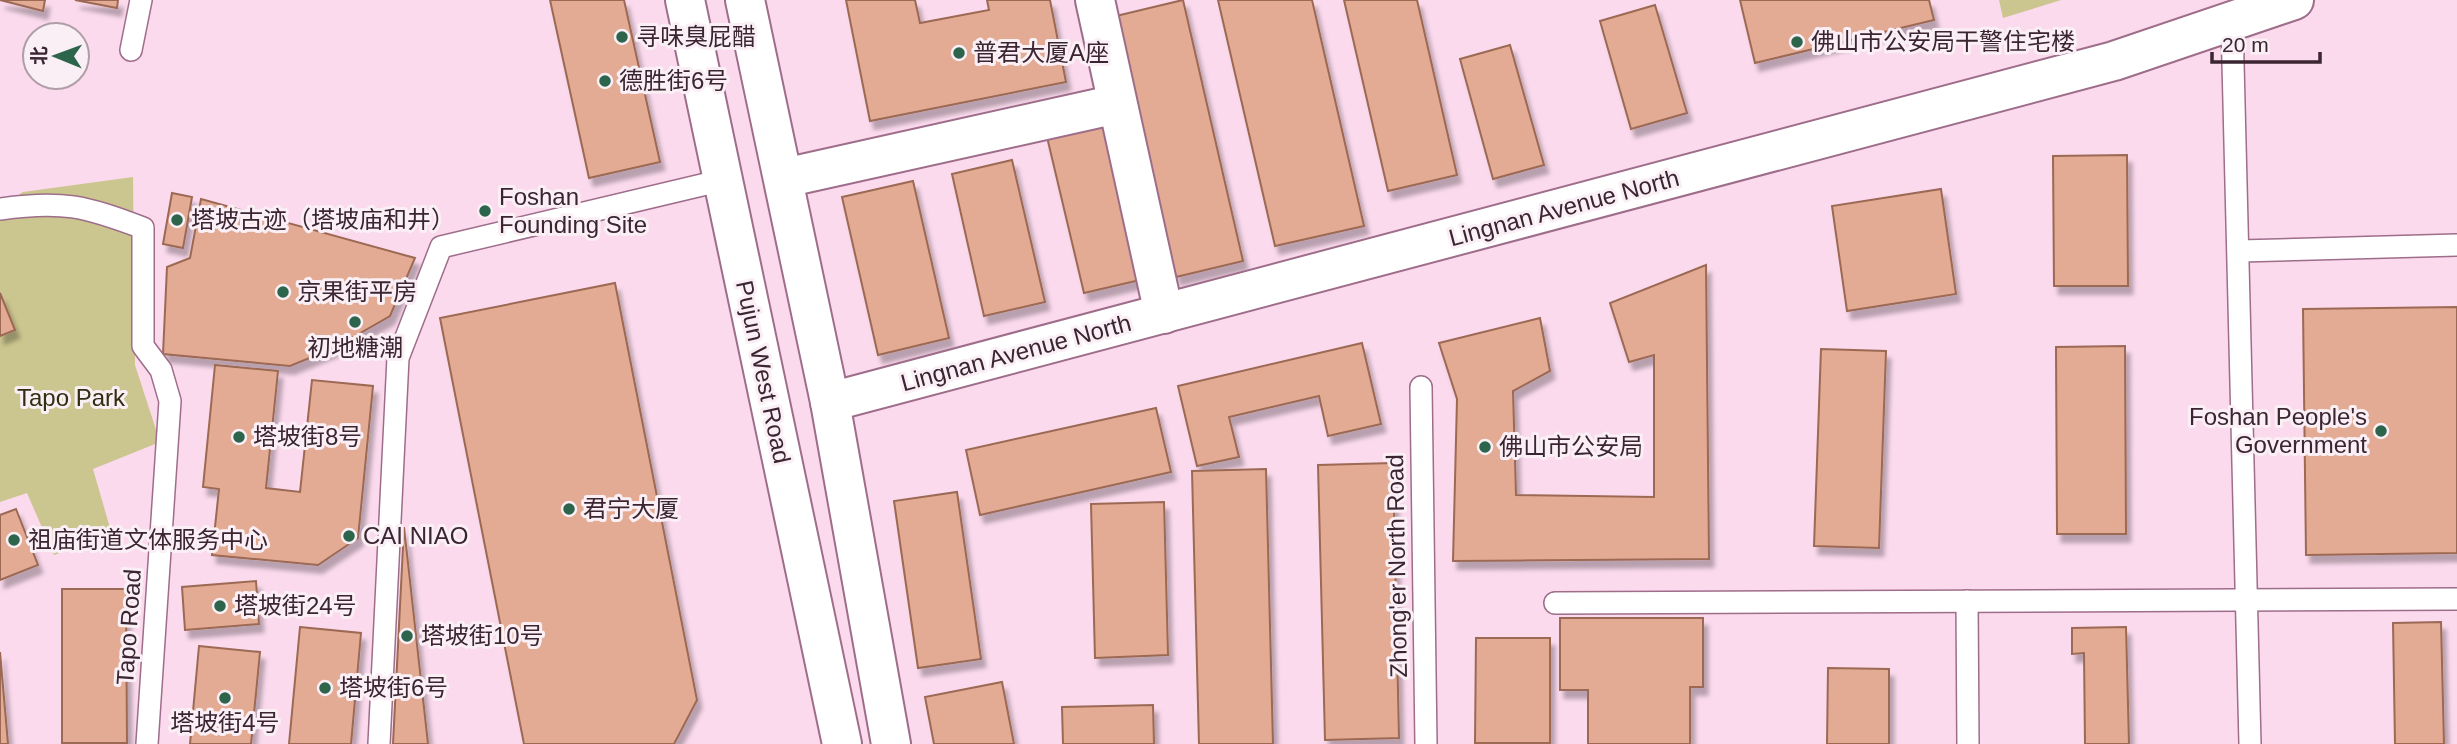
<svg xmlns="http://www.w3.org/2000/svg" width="2457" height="744" font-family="Helvetica,'Noto Sans SC',sans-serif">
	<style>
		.green { fill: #cbc58f }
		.building { fill: #e3ab94; stroke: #9c6954; stroke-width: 2; filter: url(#shadow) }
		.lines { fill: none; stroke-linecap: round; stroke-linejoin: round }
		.service-casing { stroke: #9e6d8a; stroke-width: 24 }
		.minor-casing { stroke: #9e6d8a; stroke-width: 42 }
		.secondary-casing { stroke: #9e6d8a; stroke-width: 42 }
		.service { stroke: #fff; stroke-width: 21 }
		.minor { stroke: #fff; stroke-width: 38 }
		.secondary { stroke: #fff; stroke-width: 38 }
		.poi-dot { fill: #2c644c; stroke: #faeff5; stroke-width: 2.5 }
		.labels { text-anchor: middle; stroke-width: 6; stroke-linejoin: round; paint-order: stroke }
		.poi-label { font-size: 24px; fill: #3a2531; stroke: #faeff5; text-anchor: start }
		.street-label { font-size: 24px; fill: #3a2531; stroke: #faeff5 }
		.park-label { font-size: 24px; fill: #312e12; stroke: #faeff5 }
	</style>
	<defs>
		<filter id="shadow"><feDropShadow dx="4.5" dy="8" stdDeviation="2" flood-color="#0004"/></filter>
	</defs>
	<rect width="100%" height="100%" fill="#fbdaed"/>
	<g class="green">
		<polygon points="1999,0 2061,0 2003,18"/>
		<polygon points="133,177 135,365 160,442 93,469 112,535 54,555 27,493 0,502 0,207 23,192"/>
	</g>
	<g class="building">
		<polygon points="0,0 45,0 43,11"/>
		<polygon points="75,0 118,0 117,8"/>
		<polygon points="550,0 624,0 660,162 589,178"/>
		<polygon points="846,0 915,0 920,23 989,10 987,0 1050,0 1066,82 870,121"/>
		<polygon points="1183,0 1243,261 1176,277 1116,16"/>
		<polygon points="1218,0 1312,0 1364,226 1275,246"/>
		<polygon points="1344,0 1417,0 1457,175 1388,191"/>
		<polygon points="1740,0 1929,0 1934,20 1755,63"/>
		<polygon points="1655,5 1687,113 1631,129 1600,21"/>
		<polygon points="1510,45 1544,165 1493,179 1460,59"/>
		<polygon points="1104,124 1140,280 1084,293 1047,137"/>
		<polygon points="2127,155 2128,286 2054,286 2053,156"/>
		<polygon points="1012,160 1045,302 984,316 952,174"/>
		<polygon points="913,181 949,338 878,355 842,197"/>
		<polygon points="1941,189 1956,294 1847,311 1832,206"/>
		<polygon points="172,193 192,197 183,248 163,244"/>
		<polygon points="201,199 415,258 390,316 334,348 290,366 163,354 167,267 190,258"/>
		<polygon points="1706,265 1709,559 1453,561 1457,399 1439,343 1540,318 1550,371 1513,391 1516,495 1654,497 1654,355 1629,362 1610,303"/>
		<polygon points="615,283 697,700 674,744 524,744 440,318"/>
		<polygon points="0,293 15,330 0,336"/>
		<polygon points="2457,307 2457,553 2306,555 2303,309"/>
		<polygon points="1362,343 1381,424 1328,436 1319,396 1229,417 1239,457 1197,466 1178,386"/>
		<polygon points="2125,346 2126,534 2057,534 2056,347"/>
		<polygon points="1821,349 1886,351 1879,548 1814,546"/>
		<polygon points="215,365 278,371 266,488 300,492 312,380 373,386 358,538 318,565 212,555 219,489 203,487"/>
		<polygon points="1156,408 1171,472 980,515 966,450"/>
		<polygon points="1393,463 1399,738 1325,740 1318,465"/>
		<polygon points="1266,469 1273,744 1199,744 1192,471"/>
		<polygon points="957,492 981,659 918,668 894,501"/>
		<polygon points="1164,502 1168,655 1095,658 1091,504"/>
		<polygon points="16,509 38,565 0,580 0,515"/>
		<polygon points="404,527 428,744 393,744"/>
		<polygon points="256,581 259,624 185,630 182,587"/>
		<polygon points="62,589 126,589 127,743 62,743"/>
		<polygon points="1560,618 1703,618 1703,687 1690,687 1690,744 1588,744 1588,690 1560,690"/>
		<polygon points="2441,622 2444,744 2395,744 2393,623"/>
		<polygon points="300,627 361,633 351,744 289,744"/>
		<polygon points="2126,627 2129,744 2085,744 2084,653 2072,654 2072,628"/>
		<polygon points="1476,638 1550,638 1550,743 1475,743"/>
		<polygon points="199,646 260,652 251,744 190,744"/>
		<polygon points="0,652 8,744 0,744"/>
		<polygon points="1828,668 1889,669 1889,744 1827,744"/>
		<polygon points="1002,682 1014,744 934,744 925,697"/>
		<polygon points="1153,705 1154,744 1063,744 1062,707"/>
	</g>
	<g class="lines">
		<defs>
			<g id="service">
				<polyline points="2232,23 2250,744"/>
				<polyline points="131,50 141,0"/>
				<path d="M0 209C62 200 85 206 143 228V346L161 370 170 401 147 744"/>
				<polyline points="2240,251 2457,245"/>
				<polyline points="1421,387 1426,744"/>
				<polyline points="1967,601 1968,744"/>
				<polyline points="1555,603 2457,599"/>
				<polyline points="379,744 398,358 441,247 723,180"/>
			</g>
			<g id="minor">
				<polyline points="1095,0 1164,314"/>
				<polyline points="784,178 1117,104"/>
			</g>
			<g id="secondary">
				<polyline points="685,0 842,744"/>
				<polyline points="745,0 830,402 891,744"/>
				<polyline points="830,402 2114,61 2294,0"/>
			</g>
		</defs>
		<use href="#service" class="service-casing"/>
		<use href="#minor" class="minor-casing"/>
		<use href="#secondary" class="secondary-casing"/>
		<use href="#service" class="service"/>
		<use href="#minor" class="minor"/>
		<use href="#secondary" class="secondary"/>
	</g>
	<g class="poi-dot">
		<circle cx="622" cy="37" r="7"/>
		<circle cx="1797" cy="42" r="7"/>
		<circle cx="959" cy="53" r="7"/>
		<circle cx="605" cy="81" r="7"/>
		<circle cx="485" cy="211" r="7"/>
		<circle cx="177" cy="220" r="7"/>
		<circle cx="283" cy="292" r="7"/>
		<circle cx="355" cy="322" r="7"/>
		<circle cx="2381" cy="431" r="7"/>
		<circle cx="239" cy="437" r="7"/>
		<circle cx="1485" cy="447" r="7"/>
		<circle cx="569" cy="509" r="7"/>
		<circle cx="349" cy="536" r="7"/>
		<circle cx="14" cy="540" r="7"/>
		<circle cx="220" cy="606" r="7"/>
		<circle cx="407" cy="636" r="7"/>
		<circle cx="325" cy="688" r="7"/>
		<circle cx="225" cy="698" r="7"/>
	</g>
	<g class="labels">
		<g class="poi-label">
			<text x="636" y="45">寻味臭屁醋</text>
			<text x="1811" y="50">佛山市公安局干警住宅楼</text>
			<text x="973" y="61">普君大厦A座</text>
			<text x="619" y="89">德胜街6号</text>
			<text x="499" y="205">Foshan<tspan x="499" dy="28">Founding Site</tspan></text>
			<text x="191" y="228">塔坡古迹（塔坡庙和井）</text>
			<text x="297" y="300">京果街平房</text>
			<text x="355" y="356" text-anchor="middle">初地糖潮</text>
			<text x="2367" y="425" text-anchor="end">Foshan People's<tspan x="2367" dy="28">Government</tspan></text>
			<text x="253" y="445">塔坡街8号</text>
			<text x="1499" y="455">佛山市公安局</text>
			<text x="583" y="517">君宁大厦</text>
			<text x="363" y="544">CAI NIAO</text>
			<text x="28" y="548">祖庙街道文体服务中心</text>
			<text x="234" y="614">塔坡街24号</text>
			<text x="421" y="644">塔坡街10号</text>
			<text x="339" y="696">塔坡街6号</text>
			<text x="225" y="731" text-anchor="middle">塔坡街4号</text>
		</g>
		<g class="street-label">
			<text transform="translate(1564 208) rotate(-15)" y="8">Lingnan Avenue North</text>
			<text transform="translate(1016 353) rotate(-15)" y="8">Lingnan Avenue North</text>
			<text transform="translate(763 372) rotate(78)" y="8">Pujun West Road</text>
			<text transform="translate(1397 566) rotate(-91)" y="8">Zhong'er North Road</text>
			<text transform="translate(129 627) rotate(-86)" y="8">Tapo Road</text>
		</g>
		<g class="park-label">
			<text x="71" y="406">Tapo Park</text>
		</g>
	</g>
	<g transform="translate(56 56) rotate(271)"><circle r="33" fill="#faeff5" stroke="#ad9ea7" stroke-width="2"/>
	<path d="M0-5L12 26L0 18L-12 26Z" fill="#2c644c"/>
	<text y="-10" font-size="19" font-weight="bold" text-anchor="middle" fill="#3a2531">北</text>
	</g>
	<path d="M2212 52v10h108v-10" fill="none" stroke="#3a2531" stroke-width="3.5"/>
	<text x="2222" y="52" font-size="21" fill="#3a2531" stroke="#faeff5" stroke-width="5" paint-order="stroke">20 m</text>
</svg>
